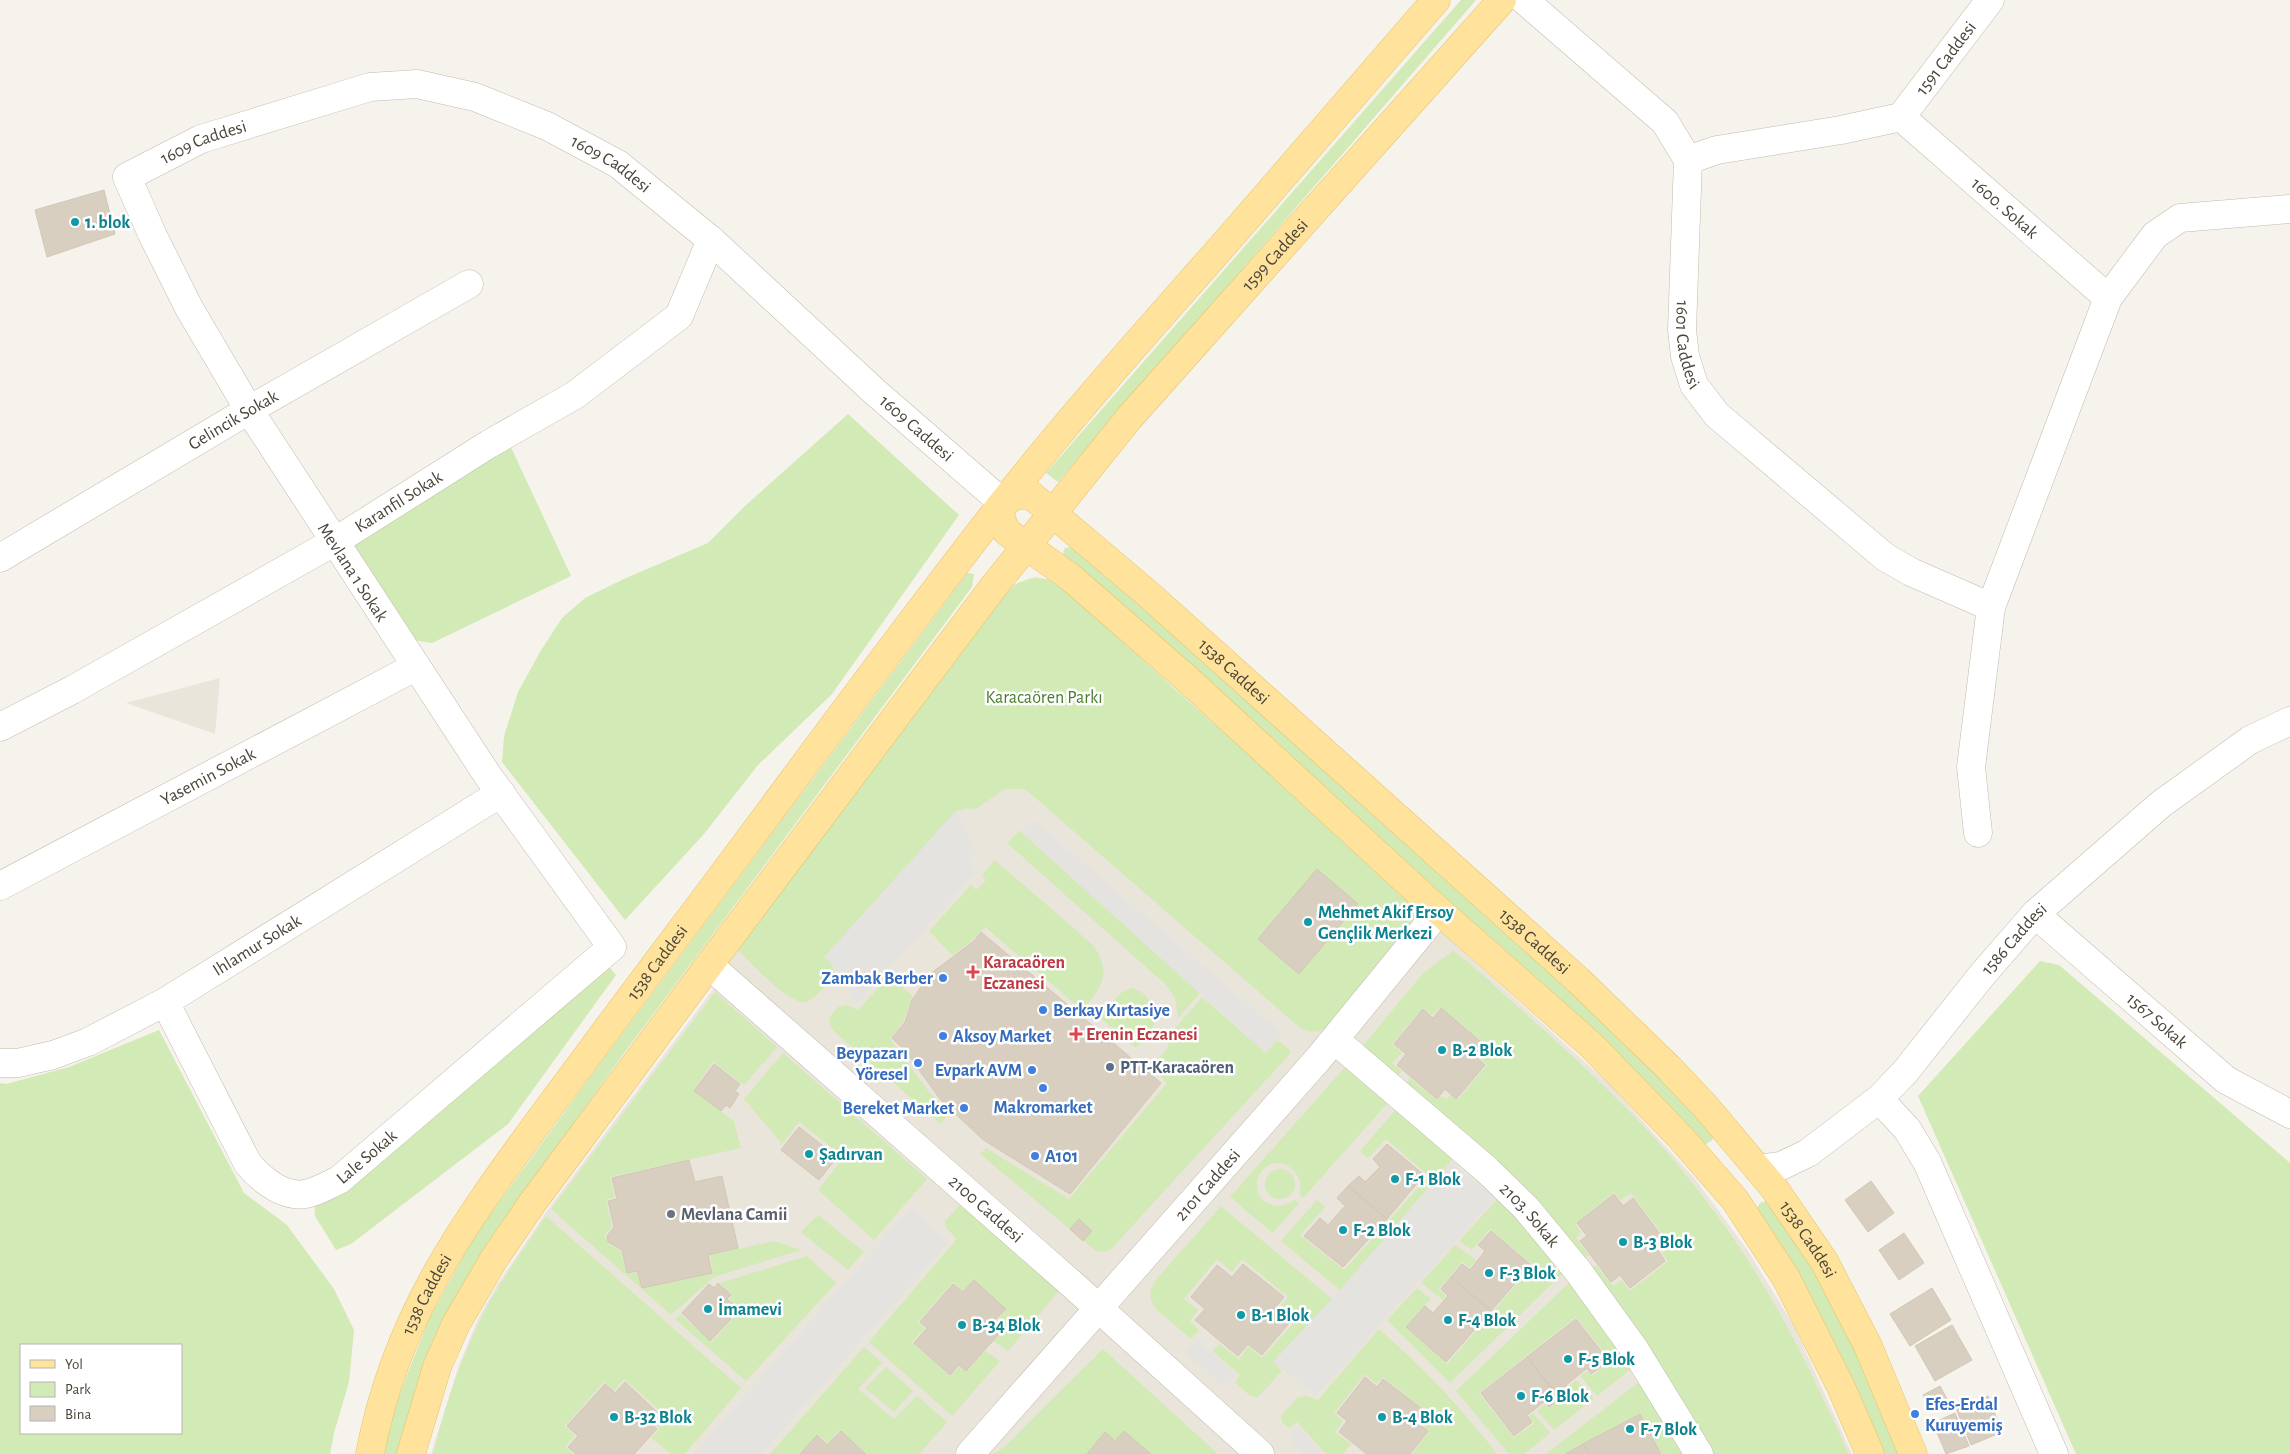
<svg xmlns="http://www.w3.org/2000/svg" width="2290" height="1454" font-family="'Alegreya Sans',sans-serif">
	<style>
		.residential { fill: #eae5da }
		.green { fill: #d2eab5; fill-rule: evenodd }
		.parking { fill: #e5e3e0 }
		.building { fill: #d8cfc1; stroke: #d3c7b4 }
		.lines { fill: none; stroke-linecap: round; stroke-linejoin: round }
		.minor-casing { stroke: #c2bbae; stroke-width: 29 }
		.major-casing { stroke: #e6c16a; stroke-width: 29 }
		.minor { stroke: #fff; stroke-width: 28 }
		.major { stroke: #ffe39c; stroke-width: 28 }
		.culture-dot { fill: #0f9aa8; stroke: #fff; stroke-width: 2 }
		.health-dot { fill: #e0444e; stroke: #fff; stroke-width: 2 }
		.shop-dot { fill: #3f7fe0; stroke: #fff; stroke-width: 2 }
		.service-dot { fill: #5c6f8a; stroke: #fff; stroke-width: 2 }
		.worship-dot { fill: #6b7280; stroke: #fff; stroke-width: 2 }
		.labels { text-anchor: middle; stroke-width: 5; stroke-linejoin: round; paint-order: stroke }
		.street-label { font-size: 18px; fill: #4b4439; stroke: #fff }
		.culture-label { font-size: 18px; font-weight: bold; fill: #0d838f; stroke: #fff; text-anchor: start }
		.park-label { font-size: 18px; fill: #4a7f2a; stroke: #fff }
		.health-label { font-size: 18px; font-weight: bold; fill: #be3a42; stroke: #fff; text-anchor: start }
		.shop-label { font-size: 18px; font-weight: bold; fill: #366cbe; stroke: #fff; text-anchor: end }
		.service-label { font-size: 18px; font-weight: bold; fill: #4e5e75; stroke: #fff; text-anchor: start }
		.worship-label { font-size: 18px; font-weight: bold; fill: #5b616d; stroke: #fff; text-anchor: start }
	</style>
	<rect width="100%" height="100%" fill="#f6f3ec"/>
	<g class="residential">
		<polygon points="1035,577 1055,581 1609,1084 1695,1179 1746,1248 1793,1324 1852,1454 431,1454 459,1365 479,1317 497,1285 549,1208 712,991 736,945 1004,593 1015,584"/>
		<polygon points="220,678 215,734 126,703"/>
	</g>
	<g class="green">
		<polygon points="1461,0 1476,0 1058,482 1046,473"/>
		<polygon points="848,414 959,515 832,694 758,765 704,834 625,920 502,762 504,736 518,692 540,652 562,618 585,598 626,578 708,543 745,506"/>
		<polygon points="508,441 571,576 432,643 414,640 369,585 353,543"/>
		<polygon points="1072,547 1111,577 1647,1061 1714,1137 1711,1141 1706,1144 1701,1143 1623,1059 1065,558 1063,553 1065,548"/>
		<polygon points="967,573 974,574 972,587 622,1056 494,1234 449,1308 434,1342 416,1387 399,1454 383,1454 395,1406 429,1319 475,1235 601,1062"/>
		<path d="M1032 578 1047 579 1062 588 1411 900 1417 913 1410 932 1324 1029C1315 1034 1306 1032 1298 1026L1025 789H1005L976 809 969 808 956 811 825 957 833 966 834 975C828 983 818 996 809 1001 792 1010 751 962 738 950V946L1005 594 1018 583Z"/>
		<polygon points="1020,831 1200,993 1178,1018 1175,997 1165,984 1007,843"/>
		<path d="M995 860 1094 946C1112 974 1102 988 1082 1010L985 927 968 944 952 955 929 931 971 885 976 890 986 880 982 875Z"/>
		<path d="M1453 951 1468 962C1522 1011 1578 1059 1629 1111 1709 1193 1770 1285 1818 1388 1828 1410 1840 1432 1848 1454H1707L1589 1270 1596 1265 1613 1286 1622 1280 1630 1291 1668 1261 1662 1253 1671 1246 1631 1193 1621 1200 1614 1192 1575 1224 1581 1232 1576 1238 1589 1255 1580 1261 1404 1086 1410 1078 1437 1100 1441 1096 1446 1099 1450 1095 1457 1100 1487 1065 1478 1058 1488 1046 1440 1007 1432 1015 1423 1008 1392 1044 1402 1053 1392 1063 1402 1071 1395 1078 1361 1048 1424 972Z"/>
		<polygon points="604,961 616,975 508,1124 351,1244 336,1250 315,1216 314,1196"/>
		<polygon points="2040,961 2059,965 2290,1163 2290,1454 2076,1454 1918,1096"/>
		<polygon points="889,976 913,996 903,1022 890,1039 929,1092 948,1113 941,1124 836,1033 829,1025 830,1017 838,1007 847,1005 858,1010"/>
		<path d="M1131 988C1148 990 1160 1013 1152 1029 1149 1036 1142 1042 1136 1048L1098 1016 1121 993Z"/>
		<polygon points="715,992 777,1047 744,1085 713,1062 693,1091 734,1121 741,1148 610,1177 615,1197 606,1200 612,1227 605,1235 608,1244 621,1251 627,1274 636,1272 642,1288 713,1273 710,1255 774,1241 801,1250 714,1277 671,1315 551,1209"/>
		<polygon points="1202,997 1266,1053 1277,1040 1290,1050 1290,1054 1111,1249 1105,1252 1096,1251 980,1154 986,1148 1069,1199 1167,1083 1150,1067 1167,1049 1173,1031"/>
		<path d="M159 1030 244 1193 287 1225 334 1289 354 1330 349 1382 334 1433 330 1454H0V1083L6 1084 69 1067ZM21 1345H181V1433H21Z"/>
		<polygon points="783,1053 927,1179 874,1240 818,1190 844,1157 799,1122 782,1144 744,1099"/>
		<path d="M1347 1065 1393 1097 1303 1198 1299 1194C1307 1169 1273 1150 1260 1174 1247 1198 1275 1215 1295 1200L1299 1203 1273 1233 1230 1197Z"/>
		<polygon points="1401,1104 1458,1153 1340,1290 1281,1241 1317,1200 1325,1207 1300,1235 1344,1270 1429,1176 1386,1139 1368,1158 1360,1151"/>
		<circle cx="1280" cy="1184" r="15"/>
		<polygon points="1501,1195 1565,1271 1450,1383 1387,1320 1417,1288 1431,1299 1405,1327 1447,1364 1533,1265 1490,1229 1472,1250 1459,1241"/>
		<polygon points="1766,1201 1772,1205 1832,1299 1903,1454 1883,1454 1842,1359 1819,1313 1756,1210 1760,1203"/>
		<polygon points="960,1205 965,1206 1059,1291 1008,1351 993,1341 1005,1328 997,1320 1007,1309 974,1279 963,1291 953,1282 918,1322 925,1328 912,1342 950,1376 959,1367 966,1372 985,1351 1000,1361 952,1416 869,1342 957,1239 946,1228 945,1221"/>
		<path d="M1221 1206 1332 1299 1273 1362 1282 1371 1258 1397 1250 1396 1235 1382 1240 1375 1212 1351 1219 1344 1239 1359 1249 1346 1262 1358 1295 1322 1279 1308 1288 1297 1242 1259 1232 1272 1217 1259 1184 1299 1198 1310 1190 1321 1199 1330 1191 1339 1155 1308C1149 1299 1149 1290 1155 1281Z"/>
		<polygon points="818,1215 864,1252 848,1270 801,1232"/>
		<path d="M546 1216 741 1388 685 1454H671L651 1438 660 1429 653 1422 661 1412 624 1379 614 1391 604 1382 565 1426 575 1436 565 1447 573 1454H433C446 1402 463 1351 489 1303 506 1273 527 1245 546 1216Z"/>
		<polygon points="1455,1245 1476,1260 1469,1267 1462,1262 1439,1289 1446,1296 1443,1300 1421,1283"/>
		<polygon points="807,1256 836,1283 746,1381 675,1319 681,1314 711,1342 733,1319 728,1315 736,1306 729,1299 732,1295 720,1283"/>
		<polygon points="1572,1280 1636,1365 1597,1396 1580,1376 1587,1371 1592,1376 1611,1361 1576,1317 1479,1393 1514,1438 1534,1423 1529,1416 1533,1413 1550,1433 1524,1454 1509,1454 1456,1391"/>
		<path d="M1379 1329C1422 1367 1462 1408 1497 1454H1412L1429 1431 1418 1422 1427 1412 1383 1377 1377 1384 1365 1374 1334 1413 1343 1421 1335 1432 1351 1444 1343 1454H1326L1298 1423 1296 1422 1290 1428 1282 1422 1281 1416 1298 1397 1307 1396 1318 1400Z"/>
		<polygon points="864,1347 882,1363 858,1389 894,1419 917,1396 947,1422 919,1454 868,1454 840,1430 827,1444 817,1434 799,1454 770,1454"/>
		<polygon points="1103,1349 1218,1454 992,1454 1003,1448"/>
		<polygon points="886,1367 913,1391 894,1412 865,1388"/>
		<polygon points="1644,1378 1691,1454 1662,1454 1640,1413 1564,1454 1546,1454"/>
		<polygon points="1576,1380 1594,1398 1554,1430 1537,1411 1545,1404 1549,1408 1572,1391 1568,1387"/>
	</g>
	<g class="parking">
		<polygon points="956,811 976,852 968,861 970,868 975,873 857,1003 833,966 824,957"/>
		<polygon points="1034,820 1282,1034 1266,1053 1020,831"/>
		<polygon points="1450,1163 1495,1198 1316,1395 1273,1362 1340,1290"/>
		<polygon points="912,1206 947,1244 761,1454 694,1454"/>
		<polygon points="1197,1340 1236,1375 1224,1387 1186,1352"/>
		<polygon points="1299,1427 1322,1454 1301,1454 1289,1437"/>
	</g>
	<g class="building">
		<polygon points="104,190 115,234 47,257 35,210"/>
		<polygon points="1317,869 1358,904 1299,974 1258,939"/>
		<polygon points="981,932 1161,1083 1070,1194 982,1139 940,1099 906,1052 892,1038 905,1022 912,1000 930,974 974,941"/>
		<polygon points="1441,1008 1486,1046 1477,1058 1485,1065 1456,1099 1445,1089 1437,1099 1397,1065 1406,1054 1394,1044 1423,1009 1433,1018"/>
		<polygon points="714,1064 740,1084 735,1091 739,1094 730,1108 726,1105 721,1111 694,1091"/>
		<polygon points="799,1127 837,1157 819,1180 781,1150"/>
		<polygon points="1387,1144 1424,1175 1387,1219 1348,1186 1359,1176 1365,1182 1380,1167 1373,1159"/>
		<polygon points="689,1160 695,1182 722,1176 738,1248 708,1255 712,1273 642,1288 637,1271 627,1273 622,1250 608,1242 607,1236 614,1227 608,1201 617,1199 612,1178"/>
		<polygon points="1871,1181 1894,1213 1868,1232 1845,1200"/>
		<polygon points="1348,1186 1387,1219 1343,1267 1304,1236 1320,1218 1328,1225 1345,1206 1337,1198"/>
		<polygon points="1614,1194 1623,1206 1633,1198 1666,1242 1657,1249 1665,1261 1630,1288 1620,1275 1611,1282 1580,1241 1587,1236 1577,1223"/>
		<polygon points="1079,1219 1092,1231 1083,1241 1070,1229"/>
		<polygon points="1491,1231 1531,1265 1491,1311 1451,1277 1462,1264 1470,1270 1485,1251 1478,1245"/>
		<polygon points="1904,1233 1924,1263 1899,1280 1879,1250"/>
		<polygon points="1243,1264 1284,1297 1274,1309 1290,1322 1262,1355 1248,1344 1238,1356 1195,1320 1205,1309 1191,1297 1217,1265 1232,1277"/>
		<polygon points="1451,1277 1491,1311 1446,1362 1406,1327 1425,1306 1433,1313 1448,1296 1441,1289"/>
		<polygon points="974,1280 1006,1309 995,1320 1004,1328 966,1371 959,1365 950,1375 914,1343 927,1328 920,1322 953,1284 963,1292"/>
		<polygon points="718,1283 731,1295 727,1299 735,1306 727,1315 731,1319 710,1341 682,1313 709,1284 714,1288"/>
		<polygon points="1932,1288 1951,1320 1910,1346 1890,1314"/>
		<polygon points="1576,1319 1609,1361 1591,1374 1587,1368 1566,1385 1570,1391 1560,1399 1527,1357"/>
		<polygon points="1952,1325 1972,1360 1935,1381 1915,1346"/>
		<polygon points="1527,1357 1560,1399 1549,1407 1545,1401 1527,1415 1532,1422 1514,1436 1481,1393"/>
		<polygon points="1365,1377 1377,1387 1383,1379 1426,1412 1417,1423 1428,1431 1410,1454 1367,1454 1339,1432 1347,1421 1337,1413"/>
		<polygon points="625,1382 658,1413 650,1422 657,1429 634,1454 576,1454 568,1447 578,1436 567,1426 605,1384 615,1393"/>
		<polygon points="1940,1386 1947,1399 1929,1407 1923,1395"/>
		<polygon points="1988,1396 2002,1432 1971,1445 1956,1408"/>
		<polygon points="1955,1413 1969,1446 1946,1454 1933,1423"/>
		<polygon points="1640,1414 1661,1454 1589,1454 1583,1444"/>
		<polygon points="841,1431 866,1454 800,1454 817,1435 827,1445"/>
		<polygon points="1124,1431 1151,1454 1087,1454 1105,1432 1115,1441"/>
		<polygon points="1583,1444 1589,1454 1565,1454"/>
	</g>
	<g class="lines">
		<defs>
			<g id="minor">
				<path id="s1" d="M1524 0 1665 122 1688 160 1682 330 1685 356 1694 385 1717 415 1885 557 1911 572 1991 607"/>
				<path id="s2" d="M1901 117 2108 298"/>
				<path id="s3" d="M1901 117 1990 0"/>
				<polyline points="1688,160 1717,150 1841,130 1901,117"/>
				<path id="s4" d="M0 558 249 410 469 284"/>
				<path id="s5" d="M0 727 72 690 334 542 489 444 575 395 679 316 711 240"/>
				<polyline points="1978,833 1971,767 1991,607 2108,298 2155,235 2180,218 2290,209"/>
				<path id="s6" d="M0 886 415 667"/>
				<path id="s7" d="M2035 914 2226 1080 2290 1114"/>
				<path id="s8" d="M709 965 1074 1286 1260 1454"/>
				<path id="s9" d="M165 1002 248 1164C259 1177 277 1192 294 1194 308 1197 326 1186 339 1180L612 947 488 776 249 410 189 308 153 236 127 177 201 139 370 87 417 84 475 97 547 126 618 164 711 240 875 392 1003 503"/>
				<path id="s10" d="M1335 1040 1487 1170 1526 1208 1578 1271 1635 1350 1699 1454"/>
				<path id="s11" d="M0 1063H18L53 1055 88 1042 165 1002 501 793"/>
				<polyline points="1879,1099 1907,1129 1927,1162 2054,1454"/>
				<path id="s12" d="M1758 1169 1781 1166 1808 1153 1879 1099 1905 1072 1982 975 2035 914 2161 804 2250 740 2290 721"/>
				<path id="s13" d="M970 1454 1319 1058 1439 911"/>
			</g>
			<g id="major">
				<path id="s14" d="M370 1454C397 1310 469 1217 553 1102 600 1039 647 975 695 912 797 776 897 638 1002 504 1075 411 1155 323 1233 234 1301 156 1368 78 1436 0"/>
				<path id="s15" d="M411 1454 437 1367 456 1324 494 1259 533 1202 709 965 994 586 1130 417 1502 0"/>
				<path id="s16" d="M1870 1454 1841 1387 1786 1278 1735 1200 1681 1138 1592 1046 1439 911 1186 678 1070 577 1007 532 1000 517 1003 503 1016 495H1031L1148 594 1578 980 1669 1068 1705 1106 1774 1188 1824 1261 1868 1346 1913 1454"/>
			</g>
		</defs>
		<use href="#minor" class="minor-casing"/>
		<use href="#major" class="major-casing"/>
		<use href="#minor" class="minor"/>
		<use href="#major" class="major"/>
	</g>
	<g class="culture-dot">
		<circle cx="75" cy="222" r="5"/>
		<circle cx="1308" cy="922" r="5"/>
		<circle cx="1442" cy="1050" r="5"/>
		<circle cx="809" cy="1154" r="5"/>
		<circle cx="1395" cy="1179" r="5"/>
		<circle cx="1343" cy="1230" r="5"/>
		<circle cx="1623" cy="1242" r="5"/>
		<circle cx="1489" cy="1273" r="5"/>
		<circle cx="708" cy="1309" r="5"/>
		<circle cx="1241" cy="1315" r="5"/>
		<circle cx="1448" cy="1320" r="5"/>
		<circle cx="962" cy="1325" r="5"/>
		<circle cx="1568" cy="1359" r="5"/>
		<circle cx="1521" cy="1396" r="5"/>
		<circle cx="614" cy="1417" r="5"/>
		<circle cx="1382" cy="1417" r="5"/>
		<circle cx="1630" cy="1429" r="5"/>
	</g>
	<g class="health-dot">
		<path d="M970.5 964.5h5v5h5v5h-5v5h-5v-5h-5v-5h5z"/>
		<path d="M1073.5 1026.5h5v5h5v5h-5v5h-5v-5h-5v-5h5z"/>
	</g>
	<g class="shop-dot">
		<circle cx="943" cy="978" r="5"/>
		<circle cx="1043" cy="1010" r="5"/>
		<circle cx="943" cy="1036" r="5"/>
		<circle cx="918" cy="1063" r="5"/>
		<circle cx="1032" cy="1070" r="5"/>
		<circle cx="1043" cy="1088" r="5"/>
		<circle cx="964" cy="1108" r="5"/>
		<circle cx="1035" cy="1156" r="5"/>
		<circle cx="1915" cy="1414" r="5"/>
	</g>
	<circle class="service-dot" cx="1110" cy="1067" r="5"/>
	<circle class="worship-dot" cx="671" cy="1214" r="5"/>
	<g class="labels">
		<g class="street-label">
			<text dy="6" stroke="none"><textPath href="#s3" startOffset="74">1591 Caddesi</textPath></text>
			<text dy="6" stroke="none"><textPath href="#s9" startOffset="1641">1609 Caddesi</textPath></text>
			<text dy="6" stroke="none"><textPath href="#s9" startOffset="2075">1609 Caddesi</textPath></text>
			<text dy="6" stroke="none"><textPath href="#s2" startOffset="138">1600. Sokak</textPath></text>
			<text dy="6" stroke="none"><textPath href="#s15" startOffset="1486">1599 Caddesi</textPath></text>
			<text dy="6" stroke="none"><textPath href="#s1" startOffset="416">1601 Caddesi</textPath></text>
			<text dy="6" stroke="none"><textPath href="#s4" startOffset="271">Gelincik Sokak</textPath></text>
			<text dy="6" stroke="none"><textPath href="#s9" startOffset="2480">1609 Caddesi</textPath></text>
			<text dy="6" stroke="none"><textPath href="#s5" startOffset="458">Karanfil Sokak</textPath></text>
			<text transform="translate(353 572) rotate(57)" y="6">Mevlana 1 Sokak</text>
			<text dy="6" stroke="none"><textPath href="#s16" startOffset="1608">1538 Caddesi</textPath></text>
			<text dy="6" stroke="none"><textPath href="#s6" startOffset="235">Yasemin Sokak</textPath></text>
			<text dy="6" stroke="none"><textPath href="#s12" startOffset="352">1586 Caddesi</textPath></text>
			<text dy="6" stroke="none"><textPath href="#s16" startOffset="2012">1538 Caddesi</textPath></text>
			<text dy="6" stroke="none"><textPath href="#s11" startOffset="286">Ihlamur Sokak</textPath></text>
			<text dy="6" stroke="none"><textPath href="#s14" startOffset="575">1538 Caddesi</textPath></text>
			<text dy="6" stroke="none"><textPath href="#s7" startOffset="162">1567 Sokak</textPath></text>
			<text dy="6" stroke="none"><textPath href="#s9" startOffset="322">Lale Sokak</textPath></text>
			<text dy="6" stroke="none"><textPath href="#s13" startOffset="359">2101 Caddesi</textPath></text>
			<text dy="6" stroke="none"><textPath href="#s8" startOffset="369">2100 Caddesi</textPath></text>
			<text dy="6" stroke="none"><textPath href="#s10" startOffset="262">2103. Sokak</textPath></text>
			<text dy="6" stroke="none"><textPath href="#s16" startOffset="2418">1538 Caddesi</textPath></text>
			<text dy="6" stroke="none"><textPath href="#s14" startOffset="170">1538 Caddesi</textPath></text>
		</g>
		<g class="culture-label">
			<text x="85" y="228">1. blok</text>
			<text x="1318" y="918">Mehmet Akif Ersoy<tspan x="1318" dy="21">Gençlik Merkezi</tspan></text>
			<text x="1452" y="1056">B-2 Blok</text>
			<text x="819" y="1160">Şadırvan</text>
			<text x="1405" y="1185">F-1 Blok</text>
			<text x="1353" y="1236">F-2 Blok</text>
			<text x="1633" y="1248">B-3 Blok</text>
			<text x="1499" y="1279">F-3 Blok</text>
			<text x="718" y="1315">İmamevi</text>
			<text x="1251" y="1321">B-1 Blok</text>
			<text x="1458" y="1326">F-4 Blok</text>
			<text x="972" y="1331">B-34 Blok</text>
			<text x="1578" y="1365">F-5 Blok</text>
			<text x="1531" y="1402">F-6 Blok</text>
			<text x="624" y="1423">B-32 Blok</text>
			<text x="1392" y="1423">B-4 Blok</text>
			<text x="1640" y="1435">F-7 Blok</text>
		</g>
		<g class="park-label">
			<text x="1044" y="703">Karacaören Parkı</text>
		</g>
		<g class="health-label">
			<text x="983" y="968">Karacaören<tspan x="983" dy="21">Eczanesi</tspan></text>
			<text x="1086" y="1040">Erenin Eczanesi</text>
		</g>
		<g class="shop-label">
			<text x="933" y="984">Zambak Berber</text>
			<text x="1053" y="1016" text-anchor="start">Berkay Kırtasiye</text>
			<text x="953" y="1042" text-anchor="start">Aksoy Market</text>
			<text x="908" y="1059">Beypazarı<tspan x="908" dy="21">Yöresel</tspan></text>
			<text x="1022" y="1076">Evpark AVM</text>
			<text x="1043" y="1113" text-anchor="middle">Makromarket</text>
			<text x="954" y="1114">Bereket Market</text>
			<text x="1045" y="1162" text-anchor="start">A101</text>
			<text x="1925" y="1410" text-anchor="start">Efes-Erdal<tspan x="1925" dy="21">Kuruyemiş</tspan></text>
		</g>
		<g class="service-label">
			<text x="1120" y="1073">PTT-Karacaören</text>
		</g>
		<g class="worship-label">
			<text x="681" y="1220">Mevlana Camii</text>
		</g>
	</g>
	<rect x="20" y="1344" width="162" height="90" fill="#ffffff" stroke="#b7b4b0"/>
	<rect x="30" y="1360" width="25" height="8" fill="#ffe39c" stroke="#b7b4b0"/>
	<text x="65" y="1369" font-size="15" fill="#4b4439">Yol</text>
	<rect x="30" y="1382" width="25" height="15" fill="#d2eab5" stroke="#b7b4b0"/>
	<text x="65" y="1394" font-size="15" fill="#4b4439">Park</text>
	<rect x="30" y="1406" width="25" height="15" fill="#d8cfc1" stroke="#b7b4b0"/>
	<text x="65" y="1419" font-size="15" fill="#4b4439">Bina</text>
</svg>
